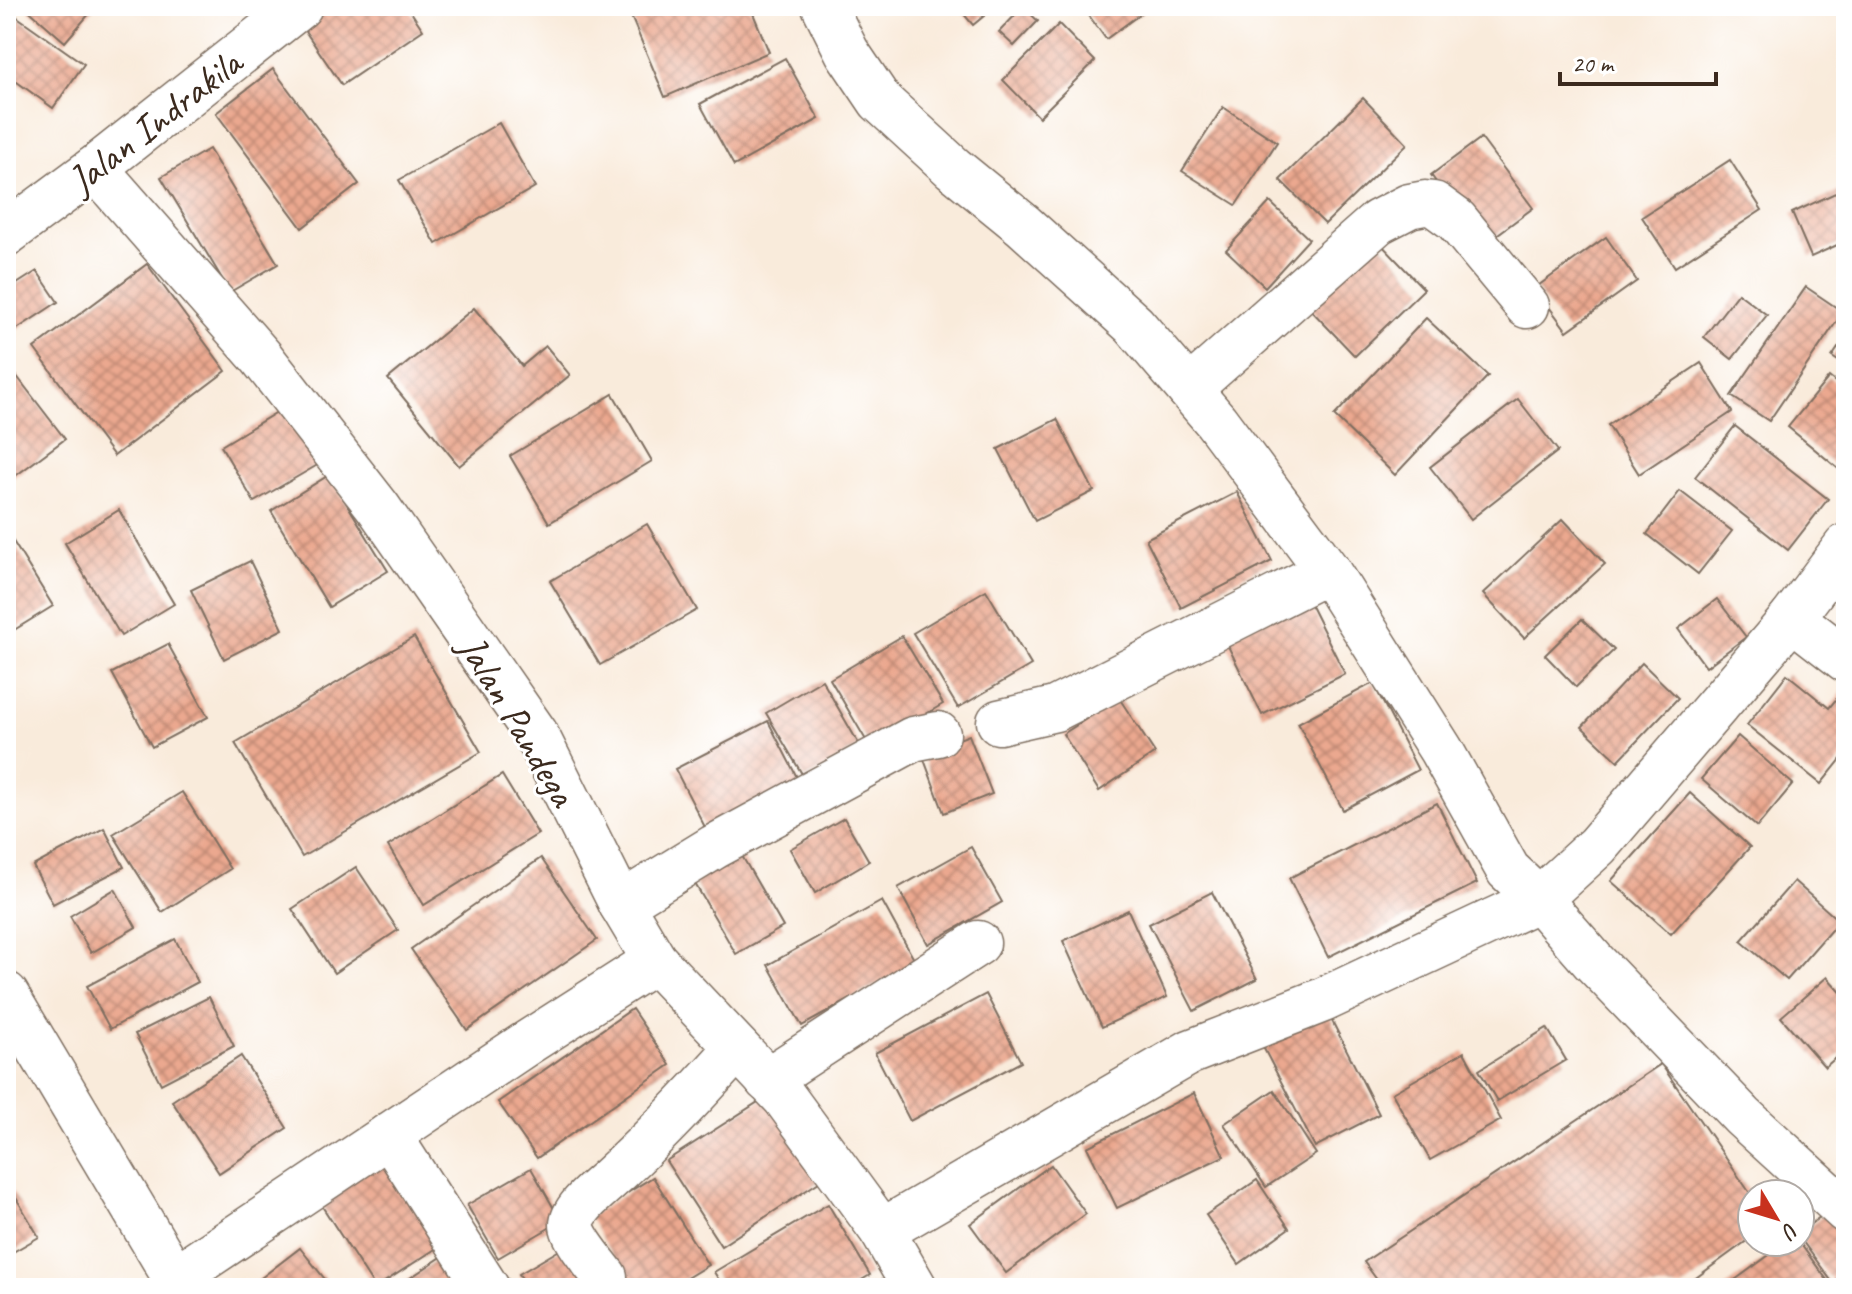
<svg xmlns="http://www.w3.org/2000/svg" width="1852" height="1294" font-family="Caveat,sans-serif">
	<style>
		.building { fill: url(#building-cross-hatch) }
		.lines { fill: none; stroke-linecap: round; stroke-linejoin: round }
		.street-casing { stroke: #7e6e60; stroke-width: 47 }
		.secondary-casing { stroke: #7e6e60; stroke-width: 47 }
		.street { stroke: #fff; stroke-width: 44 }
		.secondary { stroke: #fff; stroke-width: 44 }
		.labels { text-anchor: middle; stroke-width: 6; stroke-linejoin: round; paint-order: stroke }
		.street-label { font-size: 40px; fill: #3b2a1e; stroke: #fff }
	</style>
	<defs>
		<pattern id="building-cross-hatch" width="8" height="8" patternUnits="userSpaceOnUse" patternTransform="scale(2)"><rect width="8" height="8" fill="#eba88f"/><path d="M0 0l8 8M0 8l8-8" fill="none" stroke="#c08974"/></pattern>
	</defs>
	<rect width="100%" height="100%" fill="#fff"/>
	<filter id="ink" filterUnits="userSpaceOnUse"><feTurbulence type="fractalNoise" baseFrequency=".0125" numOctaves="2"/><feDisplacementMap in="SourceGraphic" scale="16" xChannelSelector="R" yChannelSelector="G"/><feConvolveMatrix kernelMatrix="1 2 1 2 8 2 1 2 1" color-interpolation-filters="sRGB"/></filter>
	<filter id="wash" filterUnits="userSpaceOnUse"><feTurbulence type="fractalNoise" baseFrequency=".006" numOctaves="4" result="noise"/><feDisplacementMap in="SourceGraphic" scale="32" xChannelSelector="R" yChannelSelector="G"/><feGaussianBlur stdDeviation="1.8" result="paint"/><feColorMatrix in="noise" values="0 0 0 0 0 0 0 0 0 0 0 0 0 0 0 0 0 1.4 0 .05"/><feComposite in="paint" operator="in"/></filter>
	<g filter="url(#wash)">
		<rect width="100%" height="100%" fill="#f9ebdb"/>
		<g id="blocks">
			<g class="building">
				<polygon points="24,6 96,6 65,42"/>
				<polygon points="329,6 407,6 423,30 342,85 301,25"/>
				<polygon points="648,6 750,6 769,52 665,97 630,14"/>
				<polygon points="957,6 996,6 973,25"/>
				<polygon points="1082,6 1151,6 1106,39"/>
				<polygon points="1023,7 1038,21 1014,46 999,32"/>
				<polygon points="6,9 84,64 53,108 6,74"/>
				<polygon points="1059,24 1095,61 1039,117 1003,80"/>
				<polygon points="785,58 819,119 734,166 700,104"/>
				<polygon points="273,69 359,184 302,228 216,113"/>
				<polygon points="1363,98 1407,144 1325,224 1280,180"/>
				<polygon points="1223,107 1277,142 1236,205 1182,171"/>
				<polygon points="499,123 535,187 436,244 399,180"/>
				<polygon points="1481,138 1533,208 1483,245 1431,175"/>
				<polygon points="209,149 278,264 230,292 161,177"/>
				<polygon points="1730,160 1762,210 1675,267 1642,217"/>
				<polygon points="1846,188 1846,241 1811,257 1792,213"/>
				<polygon points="1270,202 1309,239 1265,287 1226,250"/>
				<polygon points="1606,237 1637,281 1567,331 1535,288"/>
				<polygon points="1377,240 1424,289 1355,356 1308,307"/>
				<polygon points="147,264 226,371 114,456 34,348"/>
				<polygon points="37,271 58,302 8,335 6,333 6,291"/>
				<polygon points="1806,287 1843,312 1769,421 1731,396"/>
				<polygon points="1738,293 1767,315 1732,359 1704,337"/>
				<polygon points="474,308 522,366 546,346 570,375 459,466 388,379"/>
				<polygon points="1426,318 1488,376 1395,475 1334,416"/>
				<polygon points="1846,336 1846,366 1832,357"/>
				<polygon points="6,362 65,439 10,480 6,476"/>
				<polygon points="1701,363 1732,412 1639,474 1608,425"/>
				<polygon points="1829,377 1846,391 1846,475 1788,427"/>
				<polygon points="613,394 652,461 549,523 510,456"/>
				<polygon points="1518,399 1558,451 1471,519 1430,467"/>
				<polygon points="287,406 321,463 254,502 221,446"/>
				<polygon points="1057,419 1094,491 1035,521 998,449"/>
				<polygon points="1735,426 1828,499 1788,550 1695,477"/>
				<polygon points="329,475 388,571 329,607 271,511"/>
				<polygon points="1680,491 1732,531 1698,574 1647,534"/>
				<polygon points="1237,492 1272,561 1181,608 1146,539"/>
				<polygon points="119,510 174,604 121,636 65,543"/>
				<polygon points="1563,519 1605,564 1524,638 1483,594"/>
				<polygon points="647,524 697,610 600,665 550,581"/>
				<polygon points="6,530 53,606 6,635"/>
				<polygon points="250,561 283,629 224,659 191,590"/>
				<polygon points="986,590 1031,665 958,708 913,633"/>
				<polygon points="1307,598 1345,674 1262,715 1225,640"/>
				<polygon points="1717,599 1746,637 1706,667 1678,629"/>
				<polygon points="1582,619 1614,650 1576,687 1545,655"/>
				<polygon points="902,636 943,704 870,747 830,679"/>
				<polygon points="414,637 481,752 302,857 235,743"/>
				<polygon points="168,644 208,717 152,747 112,673"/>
				<polygon points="1642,663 1678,698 1618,761 1582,727"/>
				<polygon points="1787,674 1829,708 1846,687 1846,753 1821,784 1747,725"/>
				<polygon points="822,680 860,746 805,779 766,713"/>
				<polygon points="1373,683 1418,770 1343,810 1298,723"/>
				<polygon points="1119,698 1155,753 1099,791 1063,734"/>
				<polygon points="768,721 802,787 709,835 675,769"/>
				<polygon points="969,735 992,794 944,813 922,754"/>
				<polygon points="1738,736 1793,784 1757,827 1701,779"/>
				<polygon points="502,775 538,834 424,905 388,846"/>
				<polygon points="182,792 230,869 162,912 113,834"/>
				<polygon points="1690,793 1750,847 1671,934 1611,881"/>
				<polygon points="1437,803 1477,883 1328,957 1289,878"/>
				<polygon points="844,818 869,861 815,893 790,849"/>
				<polygon points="104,828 124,867 53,904 33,866"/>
				<polygon points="734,842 783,927 736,954 687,870"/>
				<polygon points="971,847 1002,902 928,944 898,888"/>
				<polygon points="541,858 597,940 467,1030 411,949"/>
				<polygon points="356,867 398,930 334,973 292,909"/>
				<polygon points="1794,881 1839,921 1787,980 1741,941"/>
				<polygon points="115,889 136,927 91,953 70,916"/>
				<polygon points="1212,892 1257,979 1194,1011 1149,924"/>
				<polygon points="882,901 916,963 802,1026 768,965"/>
				<polygon points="1128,910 1167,997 1102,1027 1063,941"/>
				<polygon points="175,939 198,982 110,1029 87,986"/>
				<polygon points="1827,977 1846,998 1846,1049 1825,1067 1781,1017"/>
				<polygon points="986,994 1021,1062 910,1121 875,1053"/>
				<polygon points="209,997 234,1046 161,1084 135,1034"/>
				<polygon points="632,1009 670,1065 537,1158 498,1102"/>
				<polygon points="1327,1011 1379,1114 1315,1147 1262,1045"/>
				<polygon points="1547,1028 1566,1060 1497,1101 1479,1070"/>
				<polygon points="1464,1052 1501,1120 1430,1160 1392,1093"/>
				<polygon points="241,1056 287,1128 219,1173 172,1101"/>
				<polygon points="1661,1064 1752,1196 1752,1237 1682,1288 1383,1288 1364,1262"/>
				<polygon points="1274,1090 1316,1154 1266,1187 1224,1124"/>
				<polygon points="1194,1093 1224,1156 1117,1208 1087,1147"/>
				<polygon points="766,1097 819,1182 721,1246 666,1161"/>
				<polygon points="384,1160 440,1246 375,1288 320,1203"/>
				<polygon points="1051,1165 1086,1214 1006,1273 970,1224"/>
				<polygon points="531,1168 561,1221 498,1258 467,1205"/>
				<polygon points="653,1177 708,1265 670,1288 632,1288 589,1217"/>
				<polygon points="1257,1180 1289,1228 1239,1264 1206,1215"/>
				<polygon points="12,1191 39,1237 6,1256 6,1195"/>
				<polygon points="828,1204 870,1275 848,1288 724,1288 714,1272"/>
				<polygon points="1832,1208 1846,1226 1846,1274 1833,1283 1800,1238 1800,1232"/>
				<polygon points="1787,1242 1799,1242 1830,1284 1825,1288 1724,1288"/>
				<polygon points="568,1245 594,1288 528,1288 519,1274"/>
				<polygon points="300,1248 332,1288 248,1288"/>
				<polygon points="449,1252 472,1288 395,1288"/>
			</g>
		</g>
	</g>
	<g filter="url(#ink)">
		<use href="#blocks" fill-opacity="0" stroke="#7e6e60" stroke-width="2"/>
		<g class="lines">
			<defs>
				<g id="street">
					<polyline points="824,6 847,52 880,101 953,168 1023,225 1134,325 1216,421 1328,571 1441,750 1508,870 1539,899 1593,961 1743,1117 1846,1211"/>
					<polyline points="95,168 261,357 378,507 536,734 621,904 655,961 784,1097 882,1231 915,1288"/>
					<polyline points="1189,389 1378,222 1409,206 1425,203 1434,204 1456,220 1527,306"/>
					<polyline points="1792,618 1846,660"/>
					<polyline points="999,722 1055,709 1328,571"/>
					<polyline points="621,904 714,847 913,739 938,734"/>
					<polyline points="6,994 181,1288"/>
					<polyline points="767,1080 978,943"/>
					<polyline points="389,1135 487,1288"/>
					<polyline points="882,1231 1190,1052 1323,1000 1539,899 1597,846 1792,618 1846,546"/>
					<path d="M605 1277C597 1266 572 1237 572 1225 572 1210 596 1191 606 1182 653 1140 695 1095 737 1048"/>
					<polyline points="175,1278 527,1043 655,961"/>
				</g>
				<polyline id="secondary" points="6,234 95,168 300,6"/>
			</defs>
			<use href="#street" class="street-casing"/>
			<use href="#secondary" class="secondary-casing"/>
			<use href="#street" class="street"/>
			<use href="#secondary" class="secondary"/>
		</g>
	</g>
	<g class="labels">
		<g class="street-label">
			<text transform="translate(154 121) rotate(-38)" y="14">Jalan Indrakila</text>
			<text transform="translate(518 720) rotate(59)" y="14">Jalan Pandega</text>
		</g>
	</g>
	<rect width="1852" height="1294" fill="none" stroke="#fff" stroke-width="32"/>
	<g transform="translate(1776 1218) rotate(128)"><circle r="38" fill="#ffffff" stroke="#b1aaa5" stroke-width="2"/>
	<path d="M0-6L14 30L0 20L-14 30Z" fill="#c8321e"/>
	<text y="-12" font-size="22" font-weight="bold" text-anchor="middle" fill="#3b2a1e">U</text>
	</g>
	<path d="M1560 72v12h156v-12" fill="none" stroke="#3b2a1e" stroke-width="4"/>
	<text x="1572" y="72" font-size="24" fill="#3b2a1e" stroke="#ffffff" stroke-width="6" paint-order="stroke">20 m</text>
</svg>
